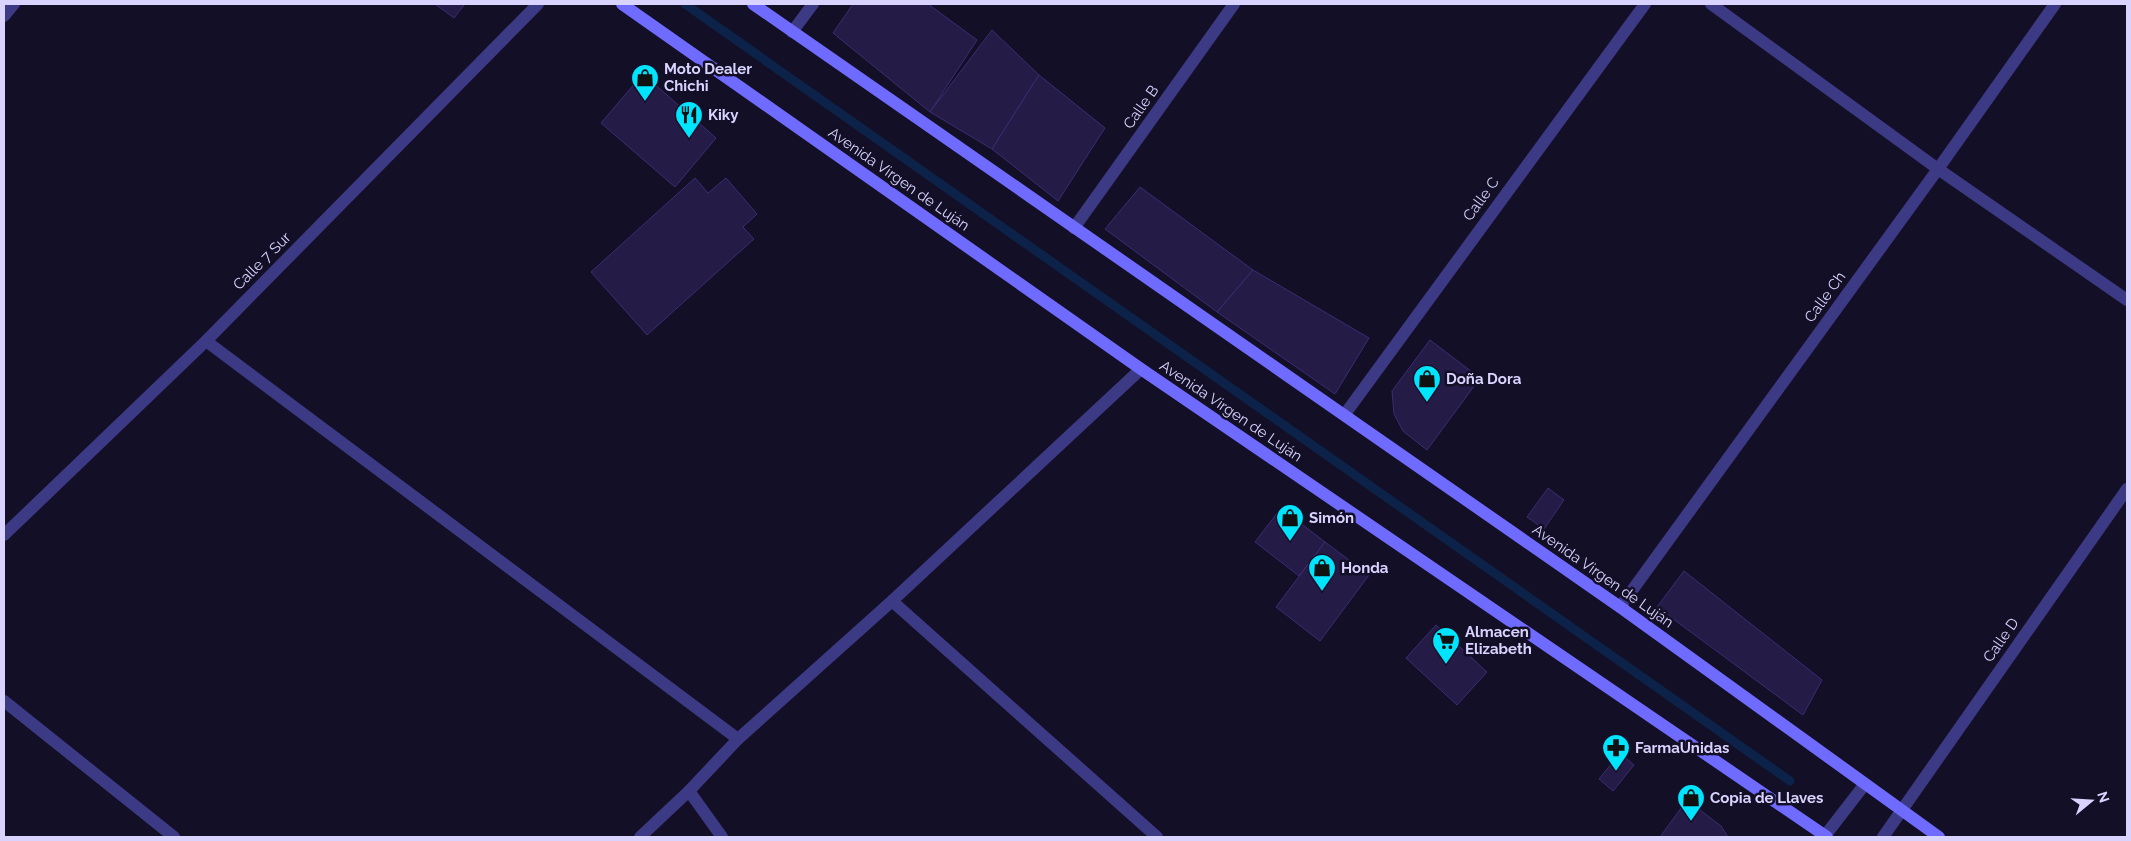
<svg xmlns="http://www.w3.org/2000/svg" width="2131" height="841" font-family="Raleway,sans-serif">
	<style>
		.lines { fill: none; stroke-linecap: round; stroke-linejoin: round }
		.stream { stroke: #0c2248; stroke-width: 9 }
		.building { fill: #241b47; stroke: #3b2d73 }
		.minor { stroke: #3d3a85; stroke-width: 12 }
		.tertiary { stroke: #3d3a85; stroke-width: 12 }
		.secondary { stroke: #6f6bff; stroke-width: 12 }
		.labels { text-anchor: middle; stroke-width: 5; stroke-linejoin: round; paint-order: stroke }
		.poi-label { font-size: 15px; font-weight: bold; fill: #d9d4ff; stroke: #130f26; text-anchor: start }
		.street-label { font-size: 15px; fill: #d9d4ff; stroke: #130f26 }
	</style>
	<rect width="100%" height="100%" fill="#130f26"/>
	<g class="lines">
		<polyline class="stream" points="685,4 1790,781"/>
	</g>
	<g class="building">
		<polygon points="435,4 465,4 454,18"/>
		<polygon points="853,4 928,4 977,40 930,112 833,33"/>
		<polygon points="992,30 1039,75 992,149 930,112"/>
		<polygon points="643,74 716,138 675,187 601,123"/>
		<polygon points="1039,75 1105,128 1058,201 992,149"/>
		<polygon points="695,178 708,193 726,178 757,214 743,227 754,239 647,335 591,272"/>
		<polygon points="1140,187 1253,270 1217,312 1105,229"/>
		<polygon points="1253,270 1369,338 1335,394 1217,312"/>
		<polygon points="1430,340 1480,378 1427,450 1403,431 1394,414 1392,391"/>
		<polygon points="1548,488 1564,500 1544,529 1527,517"/>
		<polygon points="1281,508 1325,542 1299,576 1255,542"/>
		<polygon points="1325,542 1369,575 1320,641 1276,607"/>
		<polygon points="1684,571 1822,680 1803,715 1657,607"/>
		<polygon points="1436,625 1487,672 1457,705 1406,658"/>
		<polygon points="1620,753 1634,765 1613,791 1599,779"/>
		<polygon points="1687,800 1721,826 1728,837 1660,837"/>
	</g>
	<g class="lines">
		<g class="minor">
			<polyline points="1711,4 1938,169 2127,300"/>
			<polyline points="4,16 14,4"/>
			<polyline points="792,32 813,4"/>
			<polyline points="1074,228 1234,4"/>
			<polyline points="206,341 738,739"/>
			<polyline points="1345,414 1645,4"/>
			<polyline points="4,535 206,341 538,4"/>
			<polyline points="892,601 1157,837"/>
			<polyline points="1620,607 1938,169 2055,4"/>
			<polyline points="4,701 174,837"/>
			<polyline points="689,791 722,837"/>
			<polyline points="640,837 689,791 738,739 892,601 1141,369"/>
			<polyline points="1883,837 2127,489"/>
		</g>
		<polyline class="tertiary" points="1824,837 1865,784"/>
		<g class="secondary">
			<polyline points="622,4 1141,369 1827,837"/>
			<polyline points="753,4 1620,607 1939,837"/>
		</g>
	</g>
	<defs>
		<symbol id="shop-pin" viewBox="-11 -11 22 30"><path d="M0 17L-7.5 6A9.5 9.5 0 1 1 7.5 6Z" fill="#00e5ff" stroke="#130f26"/><path d="M-5-2.5h2.3a2.7 3.5 0 0 1 5.4 0H5L5.5 6h-11ZM-1.5-2.5h3a1.5 2.3 0 0 0-3 0Z" fill="#111"/></symbol>
		<symbol id="restaurant-pin" viewBox="-11 -11 22 30"><path d="M0 17L-7.5 6A9.5 9.5 0 1 1 7.5 6Z" fill="#00e5ff" stroke="#130f26"/><path d="M-5-6h1v4h1v-4h1v4h1v-4h1v5L-1.5 .5V6h-2V.5L-5-1ZM5-6V6H3V1.5H1.5Q1.5-4 5-6Z" fill="#111"/></symbol>
		<symbol id="supermarket-pin" viewBox="-11 -11 22 30"><path d="M0 17L-7.5 6A9.5 9.5 0 1 1 7.5 6Z" fill="#00e5ff" stroke="#130f26"/><path d="M-6-5.5h2.5l.6 2H6L4.5 2H-2.5L-4.4-4H-6ZM-1.5 3.2a1.3 1.3 0 1 0 .1 0ZM3 3.2a1.3 1.3 0 1 0 .1 0Z" fill="#111"/></symbol>
		<symbol id="pharmacy-pin" viewBox="-11 -11 22 30"><path d="M0 17L-7.5 6A9.5 9.5 0 1 1 7.5 6Z" fill="#00e5ff" stroke="#130f26"/><path d="M-2-6h4v4h4v4h-4v4h-4v-4h-4v-4h4Z" fill="#111"/></symbol>
	</defs>
	<g fill-rule="evenodd">
		<use href="#shop-pin" x="629" y="62" width="32" height="43"/>
		<use href="#restaurant-pin" x="673" y="99" width="32" height="43"/>
		<use href="#shop-pin" x="1411" y="363" width="32" height="43"/>
		<use href="#shop-pin" x="1274" y="502" width="32" height="43"/>
		<use href="#shop-pin" x="1306" y="552" width="32" height="43"/>
		<use href="#supermarket-pin" x="1430" y="625" width="32" height="43"/>
		<use href="#pharmacy-pin" x="1600" y="732" width="32" height="43"/>
		<use href="#shop-pin" x="1675" y="782" width="32" height="43"/>
	</g>
	<g class="labels">
		<g class="poi-label">
			<text x="664" y="74">Moto Dealer<tspan x="664" dy="17">Chichi</tspan></text>
			<text x="708" y="120">Kiky</text>
			<text x="1446" y="384">Doña Dora</text>
			<text x="1309" y="523">Simón</text>
			<text x="1341" y="573">Honda</text>
			<text x="1465" y="637">Almacen<tspan x="1465" dy="17">Elizabeth</tspan></text>
			<text x="1635" y="753">FarmaUnidas</text>
			<text x="1710" y="803">Copia de Llaves</text>
		</g>
		<g class="street-label">
			<text transform="translate(1141 107) rotate(-55)" y="5">Calle B</text>
			<text transform="translate(899 179) rotate(35)" y="5">Avenida Virgen de Luján</text>
			<text transform="translate(1481 199) rotate(-54)" y="5">Calle C</text>
			<text transform="translate(262 261) rotate(-45)" y="5">Calle 7 Sur</text>
			<text transform="translate(1825 297) rotate(-54)" y="5">Calle Ch</text>
			<text transform="translate(1231 411) rotate(34)" y="5">Avenida Virgen de Luján</text>
			<text transform="translate(1603 576) rotate(35)" y="5">Avenida Virgen de Luján</text>
			<text transform="translate(2001 640) rotate(-55)" y="5">Calle D</text>
		</g>
	</g>
	<rect width="2131" height="841" fill="none" stroke="#d9d4ff" stroke-width="10"/>
	<g transform="translate(2091 801) rotate(72)" stroke="#130f26" stroke-width="4" paint-order="stroke">
	<path d="M0-4L9 19L0 12L-9 19Z" fill="#d9d4ff"/>
	<text y="-8" font-size="14" font-weight="bold" text-anchor="middle" fill="#d9d4ff">N</text>
	</g>
</svg>
